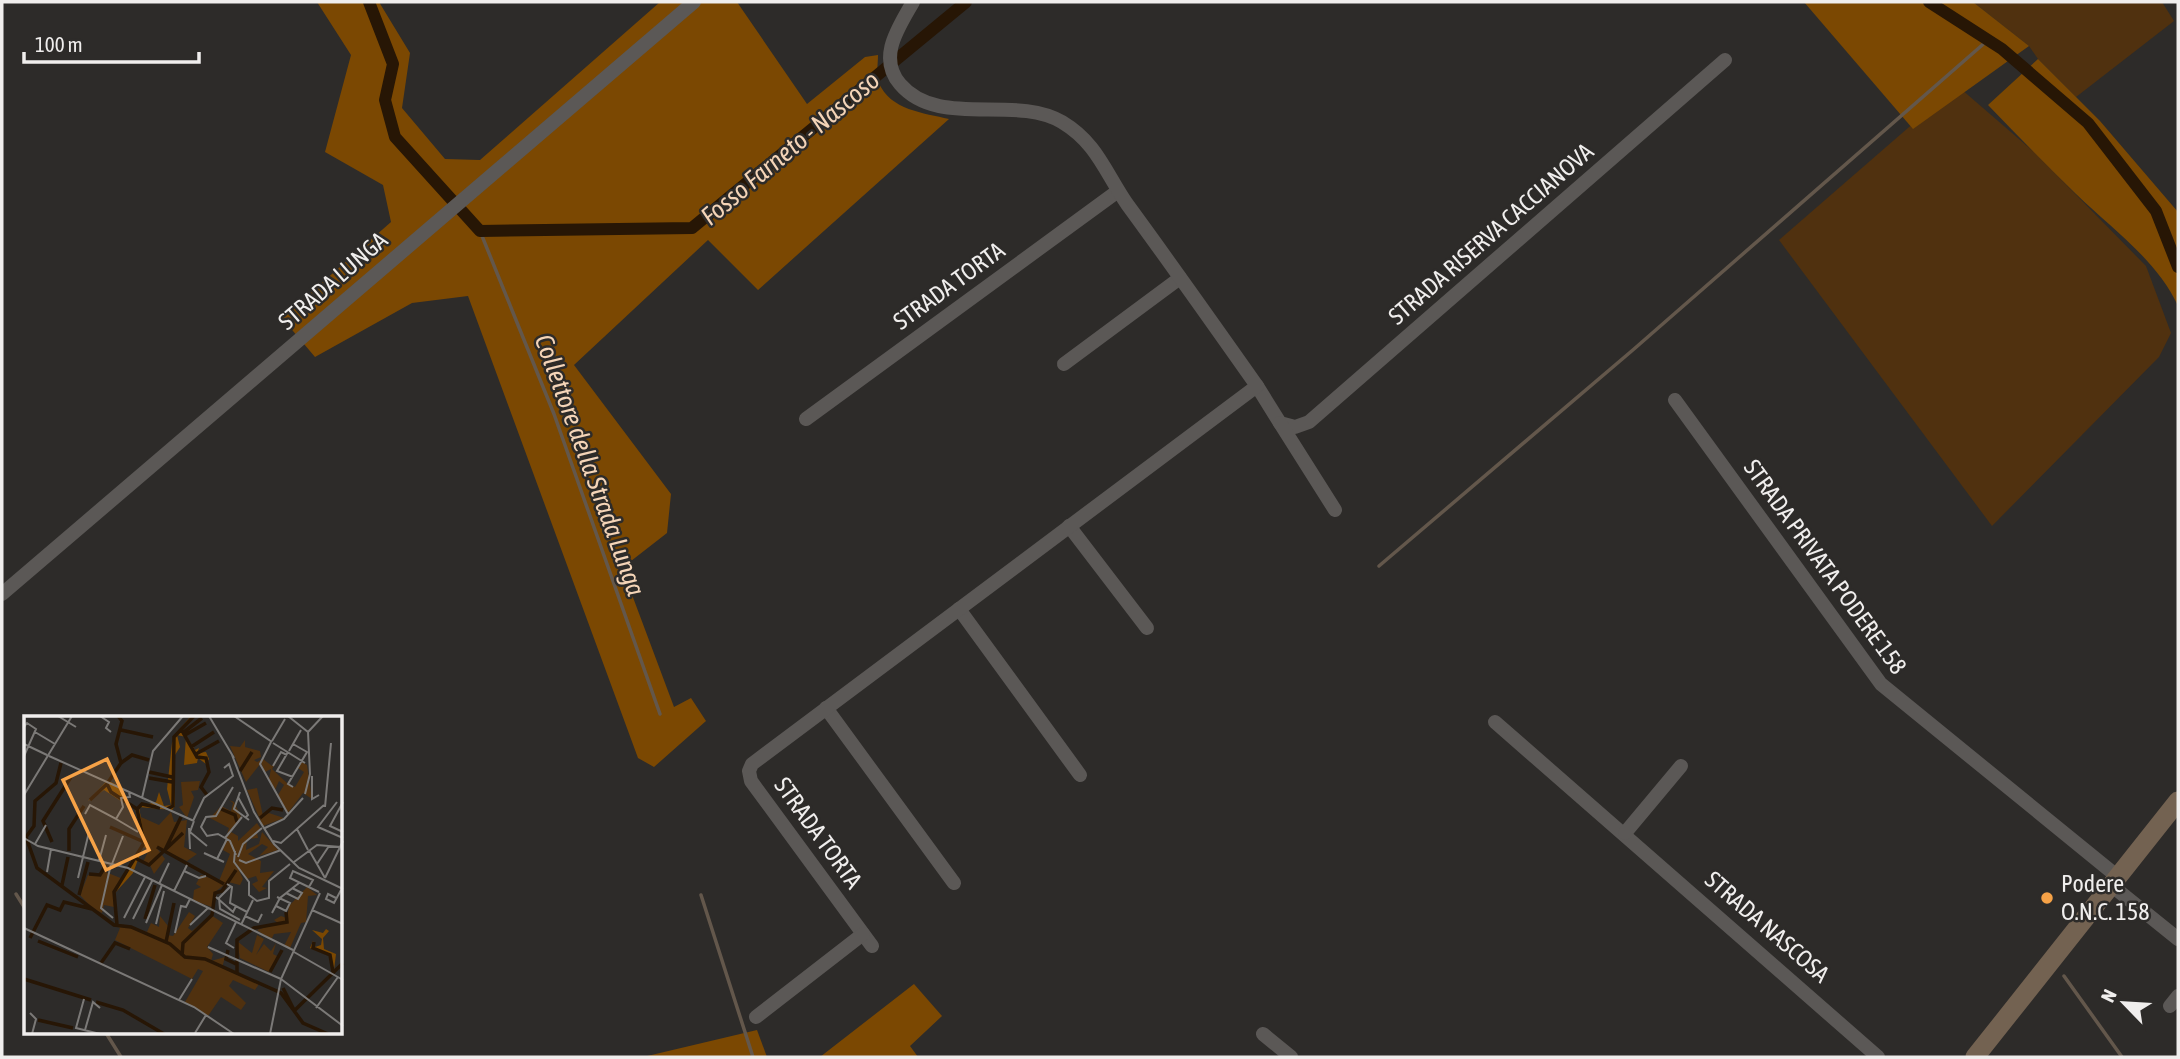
<svg xmlns="http://www.w3.org/2000/svg" width="2180" height="1059" font-family="'Asap Condensed',sans-serif">
	<style>
		.green { fill: #50310f }
		.forest { fill: #7b4802 }
		.lines { fill: none; stroke-linecap: round; stroke-linejoin: round }
		.stream { stroke: #63574b; stroke-width: 3.5 }
		.canal { stroke: #271605; stroke-width: 12 }
		.street { stroke: #5b5856; stroke-width: 14 }
		.secondary { stroke: #736251; stroke-width: 19 }
		.poi-dot { fill: #f6a247; stroke: #2d2b29; stroke-width: 2.5 }
		.labels { text-anchor: middle; stroke-width: 5; stroke-linejoin: round; paint-order: stroke }
		.street-label { font-size: 24px; fill: #f0eeed; stroke: #2d2b29 }
		.poi-label { font-size: 24px; fill: #f0eeed; stroke: #2d2b29; text-anchor: start }
		.water-label { font-size: 26px; font-style: italic; fill: #f4d4b7; stroke: #2d2b29 }
		.inset-river { fill: none; stroke: #271605; stroke-width: 3.5 }
		.inset-road { fill: none; stroke: #7b7977; stroke-width: 2 }
		.view { fill: #f6a247; fill-opacity: 0.15; stroke: #f6a247; stroke-width: 3.5 }
		.inset-edge { fill: none; stroke: #f0eeed; stroke-width: 3.5 }
	</style>
	<rect width="100%" height="100%" fill="#2d2b29"/>
	<g class="green">
		<polygon points="1973,2 2162,2 2174,21 2076,97 2038,59 2029,46"/>
		<polygon points="1954,88 1961,89 2034,152 2146,266 2171,333 2159,357 1992,526 1779,240"/>
	</g>
	<g class="forest">
		<path d="M317 2H379L410 53 402 108 445 159 480 160 660 2H737L807 104 865 57 878 55C878 64 876 75 879 83 890 110 924 113 949 119L758 290 708 240 574 365 671 494 667 533 622 568 674 707 691 698 706 721 654 767 638 758 468 296 412 303 315 357 282 318 391 222 383 185 325 152 351 55Z"/>
		<polygon points="1804,2 1973,2 2029,46 1913,129"/>
		<path d="M2038 59 2100 121 2178 212V306C2157 260 2112 229 2076 194 2046 165 2017 135 1988 105Z"/>
		<polygon points="914,984 942,1016 910,1046 918,1057 820,1057"/>
		<polygon points="757,1030 767,1057 643,1057"/>
	</g>
	<g class="lines">
		<g class="stream">
			<polyline points="480,231 554,414 660,714"/>
			<polyline points="1379,566 1634,349 1988,40"/>
			<polyline points="16,894 26,910"/>
			<polyline points="701,895 753,1057"/>
			<polyline points="2064,976 2122,1057"/>
			<polyline points="106,1033 121,1057"/>
		</g>
		<g class="canal">
			<polyline points="369,2 393,64 385,100 395,137 480,231 692,228 966,2"/>
			<polyline points="1929,2 2002,49 2088,123 2156,211 2178,267"/>
		</g>
		<g class="street">
			<polyline points="1064,364 1180,278"/>
			<polyline points="1257,386 1280,423 1295,427 1309,422 1725,60"/>
			<polyline points="1675,400 1881,684 2118,877"/>
			<polyline points="806,419 1118,191"/>
			<polyline points="1280,423 1335,510"/>
			<polyline points="1069,526 1147,628"/>
			<polyline points="2,594 694,2"/>
			<polyline points="959,609 1080,775"/>
			<polyline points="826,708 954,883"/>
			<polyline points="1495,722 1878,1057"/>
			<polyline points="1625,833 1681,766"/>
			<polyline points="2111,885 2178,939"/>
			<path d="M872 946 751 781 749 771 752 764 1257 386C1214 325 1171 264 1127 204 1105 172 1097 143 1062 122 1014 94 938 129 900 84 877 57 899 27 913 2"/>
			<polyline points="2170,1006 2178,996"/>
			<polyline points="756,1017 863,934"/>
			<polyline points="1263,1034 1291,1057"/>
		</g>
		<polyline class="secondary" points="1975,1057 2178,801"/>
	</g>
	<circle class="poi-dot" cx="2047" cy="898" r="7"/>
	<g class="labels">
		<g class="street-label">
			<text transform="translate(1491 234) rotate(-41)" y="8">STRADA RISERVA CACCIANOVA</text>
			<text transform="translate(333 281) rotate(-41)" y="8">STRADA LUNGA</text>
			<text transform="translate(949 286) rotate(-36)" y="8">STRADA TORTA</text>
			<text transform="translate(1825 567) rotate(54)" y="8">STRADA PRIVATA PODERE 158</text>
			<text transform="translate(818 833) rotate(54)" y="8">STRADA TORTA</text>
			<text transform="translate(1767 927) rotate(41)" y="8">STRADA NASCOSA</text>
		</g>
		<g class="poi-label">
			<text x="2061" y="892">Podere<tspan x="2061" dy="28">O.N.C. 158</tspan></text>
		</g>
		<g class="water-label">
			<text transform="translate(790 148) rotate(-40)" y="9">Fosso Farneto - Nascoso</text>
			<text transform="translate(590 465) rotate(70)" y="9">Collettore della Strada Lunga</text>
		</g>
	</g>
	<g transform="translate(24 716)">
		<rect width="318" height="318" fill="#2d2b29"/>
		<path d="M221 24V31L236 35 237 41 230 44 233 46 239 43 248 50 254 43 248 53 264 68 271 71 280 56 274 52 278 46 283 49 288 83 279 77 264 97 254 79 260 69 255 65 251 74 245 63 247 53 241 56 237 47 222 66 206 30 216 31ZM176 65 174 74 167 75 170 81 163 102 155 91 159 89 157 66ZM233 72 239 100 245 97 260 102 239 110 223 74ZM205 84 210 86 217 101 203 118 205 112 186 102 197 90 207 95 209 87ZM147 96 150 106 163 104 160 131 173 138 163 145 132 131 141 143 130 158 126 149 132 140 125 149 119 146 125 134 119 131 117 101 135 109ZM233 107 237 113 233 117 234 122 223 123 222 134 235 128 238 116 254 134 235 140 244 131 238 128 224 138 237 145 236 157 250 155 238 171 243 172 235 176 228 168 234 165 232 160 223 163 213 150 219 163 216 169 204 166 191 176 190 192 169 184 170 174 177 171 172 168 177 159 195 165 206 138 199 134 202 122 207 116 214 120V125ZM79 155 99 163 89 176 90 191 80 189 78 197 90 208 123 216 127 207 135 211 136 200 144 210 148 197 143 219 149 220 165 196 171 200 164 212 168 215 187 199 199 207 183 231 189 238 187 245 201 241 198 252 235 268 231 274 209 264 205 270 222 287 217 294 197 281 184 300 161 286 179 255 174 253 168 263 91 224 96 212 90 209 78 197 69 193 56 179 64 159 75 160ZM283 171 293 179 284 180 282 206 277 207 266 232 260 230 267 216 250 218 247 224 233 214 254 207 250 204 257 200 263 202 265 190ZM233 219 240 223 232 239 240 228 247 235 252 227 249 238 255 241 245 256 216 242 213 225 228 237Z" fill="#50310f"/>
		<path d="M167 0H172L159 13 161 18 171 34 175 32 173 37 182 36 185 43 182 48 174 42 173 47 160 49 162 21 153 19 156 31 151 39V90L148 94 115 91 121 125 109 157 91 177 93 207 89 176 119 128 111 92 132 86 135 76 140 90 147 89 143 73 148 27 154 15ZM96 51 85 65 99 72 97 85 80 74 64 85ZM302 213 305 215 299 222 300 233 312 238 310 254 318 248 310 256 306 240 286 232 289 225 291 231 297 229 298 223 288 214 299 217Z" fill="#7b4802"/>
		<path class="inset-river" d="M94 0 98 5 92 28 97 47 83 68 87 76 113 93M157 13 173 41 182 42 185 56 177 71 183 79M97 14 129 21M160 16 178 2M161 19 182 7M167 31 190 16M172 38 195 25M37 47 32 67 11 85 10 110 2 121 13 152 90 209 107 211 146 228 161 241 181 243 257 277 279 307 304 318M97 47 108 39 125 44M216 55 228 36M125 56 148 61M125 62 148 66M66 84 83 68M143 93 149 90 150 21 170 0M197 93 211 99 213 106M236 102 248 92 259 94M86 111 120 126M28 126 19 105 47 61M133 131 200 168M141 134 157 101M45 135V113L60 90M111 142 125 149 159 117M65 158 76 159 82 149M38 169 44 141M55 179 64 146M121 203 131 169M93 209 90 176 120 127 113 93 118 88 136 92M6 222 23 189 36 194 40 186 68 193M14 225 54 241M142 226 150 187M290 226 289 232 306 239 309 256M204 234 202 243 214 249M158 240 159 227 188 199 191 177 198 175 212 154M77 247 91 227 106 233M246 256 258 234M213 257V224L230 212 263 206 262 196M0 263 67 284M259 272 270 294M72 286 99 294 140 318M270 295 319 247M14 304 49 312"/>
		<path class="inset-road" d="M34 0 52 11M76 0 85 6 82 12 87 16M185 0 210 42M210 0 248 26M264 0 284 16M0 11 3 7 12 13 0 40M11 16 31 28M284 16 299 0M248 25 261 3M247 26 236 48 264 98M249 27 281 47M0 28 23 39M269 28 283 36 264 68 269 71M265 35 277 14M264 36 253 55 269 61M208 39 230 96 250 128 275 152 319 173M25 40 170 105M249 50 257 36 263 39M288 60V83L295 79M209 71 192 100 182 101 177 111 183 120 194 118 206 125 212 139M216 76 210 93 225 104M281 78 286 58 284 16M0 79 48 0M214 81 224 99 221 102M118 82 129 35 159 0M313 86 294 111 319 122M319 86 306 110 319 116M301 91 307 27M61 98 66 89 92 103 99 91 97 82 106 81 105 76M92 103 114 116M169 105 180 82 209 60 205 48 200 52M170 105 166 116 183 130M165 112 166 133M241 112 260 103 279 82M273 113 284 134M0 122 14 130 104 152 269 234M201 122 218 101M249 125 257 127 300 89M11 128 22 109M285 134 301 162M211 135 210 146 225 166V179L233 185 245 182V165L266 148M180 137 200 146M59 141 65 116M214 141 219 128 238 112M193 143 203 123M215 144 222 147 257 134M75 145 82 119M270 146 293 129 317 131M87 148 77 192 89 202M88 148 99 120M293 148 305 130M160 155 175 162 182 160M23 156 27 133M54 162 59 141M301 162 319 125M135 168 145 147M203 168 208 171 206 187 223 196M207 170 195 182 196 193 216 204M285 171 289 164 269 155 266 162 295 176M150 175 163 149M262 177 274 183 278 177 268 172M192 181 209 196 212 190M312 182 304 178 302 183 310 187 317 174M252 190 262 195 266 187 253 181M288 194 319 208M248 197 256 182 275 167M221 200 234 206 238 198M100 202 121 161M109 203 128 165M122 207 138 169M132 208 140 175M166 209 184 192M217 209 229 184M0 212 170 291 210 318M151 217 157 190 162 191 166 183M184 231 257 263M210 232 202 227 212 206M270 236 319 264M257 263 319 310M60 283 52 312 76 318M155 284 168 263M292 292 314 261M6 297 12 303 8 318M61 314 69 286 76 292M171 317 182 299M246 318 257 263 296 177"/>
		<path class="view" d="M83 43 125 134 82 154 39 64Z"/>
		<rect width="318" height="318" class="inset-edge"/>
	</g>
	<rect width="2180" height="1059" fill="none" stroke="#f0eeed" stroke-width="7"/>
	<g transform="translate(2124 1003) rotate(295)" stroke="#2d2b29" stroke-width="5" paint-order="stroke">
	<path d="M0-5L12 26L0 18L-12 26Z" fill="#f0eeed"/>
	<text y="-10" font-size="19" font-weight="bold" text-anchor="middle" fill="#f0eeed">N</text>
	</g>
	<path d="M24 52v10h175v-10" fill="none" stroke="#f0eeed" stroke-width="3.5"/>
	<text x="35" y="52" font-size="21" fill="#f0eeed" stroke="#2d2b29" stroke-width="5" paint-order="stroke">100 m</text>
</svg>
